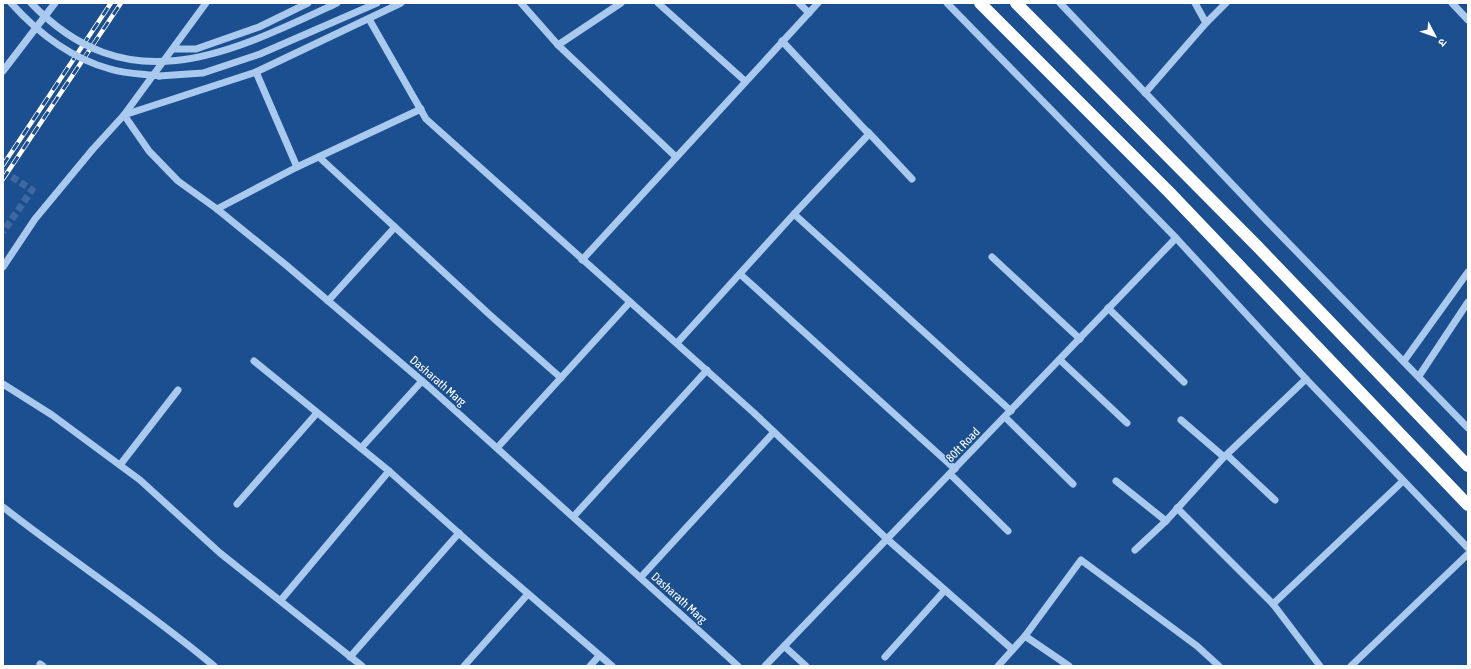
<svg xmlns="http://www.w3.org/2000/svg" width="1471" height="669" font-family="'Asap Condensed','Noto Sans Devanagari',sans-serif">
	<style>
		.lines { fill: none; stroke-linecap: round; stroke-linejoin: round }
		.minor-tunnel { stroke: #3d69a0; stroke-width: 7; stroke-dasharray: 7 3.5; stroke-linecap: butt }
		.minor { stroke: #a9c9ee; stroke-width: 7 }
		.highway { stroke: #fff; stroke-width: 12 }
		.rail-casing { stroke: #fff; stroke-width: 4.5 }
		.rail { stroke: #1b4f8f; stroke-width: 3; stroke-dasharray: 9; stroke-linecap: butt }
		.minor-bridge { stroke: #a9c9ee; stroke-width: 7 }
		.labels { text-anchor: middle; stroke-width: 3; stroke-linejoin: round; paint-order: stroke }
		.street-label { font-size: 12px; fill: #fff; stroke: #1b4f8f }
	</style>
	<rect width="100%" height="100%" fill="#1b4f8f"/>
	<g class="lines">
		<polyline class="minor-tunnel" points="3,171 32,190 3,232"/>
		<g class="minor">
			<polyline points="401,3 256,72 124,115 149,151 178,181 217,209 286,265 428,386 738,666"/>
			<polyline points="521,3 558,45 676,157"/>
			<polyline points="658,3 745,81"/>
			<polyline points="799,3 809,13"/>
			<polyline points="947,3 1176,238 1306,379 1468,548"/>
			<polyline points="1060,3 1265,219 1468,428"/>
			<polyline points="1195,3 1206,23"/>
			<polyline points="1452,3 1468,20"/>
			<polyline points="369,19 426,119 753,412 887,539 1012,649"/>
			<polyline points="558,45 621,3"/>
			<polyline points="173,49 196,49 259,27 308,3"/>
			<polyline points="3,71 55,3"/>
			<polyline points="256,72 297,167"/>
			<polyline points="159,76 203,73 260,54 377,3"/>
			<polyline points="1145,93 1206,23 1226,3"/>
			<polyline points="868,132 912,179"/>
			<polyline points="319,157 490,315 561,378"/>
			<polyline points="217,209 297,167 421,109"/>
			<polyline points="794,214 1011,411"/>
			<polyline points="992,257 1080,339"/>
			<polyline points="582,260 818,3"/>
			<polyline points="3,267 35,219 93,149 124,115 206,3"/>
			<polyline points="740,274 955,469"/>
			<polyline points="328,301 395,227"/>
			<polyline points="1108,308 1184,382"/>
			<polyline points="677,343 794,214 869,134 782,41"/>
			<polyline points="1060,360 1127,423"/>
			<polyline points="254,361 389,471 490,561 612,666"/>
			<polyline points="1404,361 1468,272"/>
			<polyline points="1419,376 1468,302"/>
			<polyline points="3,384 52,415 140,480 220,553 362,666"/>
			<polyline points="1005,417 1073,484"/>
			<polyline points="1181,420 1224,457"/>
			<polyline points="361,448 422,381"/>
			<polyline points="497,448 630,302"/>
			<polyline points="1227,455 1275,500"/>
			<polyline points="120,465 178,390"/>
			<polyline points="950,474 1008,531"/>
			<polyline points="1116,481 1166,521"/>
			<polyline points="237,504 317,413"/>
			<path d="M3 507C72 561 146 609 214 666"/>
			<polyline points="1177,508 1273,604 1320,666"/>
			<polyline points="574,516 707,370"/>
			<polyline points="1135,550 1166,521 1224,457 1306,379"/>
			<polyline points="641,577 774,432"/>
			<polyline points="281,600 389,471"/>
			<polyline points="1273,604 1403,481"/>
			<polyline points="1025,636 1069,666"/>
			<polyline points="784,646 806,666"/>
			<polyline points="350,657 459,533"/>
			<polyline points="885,657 945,590"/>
			<polyline points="40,664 43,666"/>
			<polyline points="464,666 528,594"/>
			<polyline points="590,666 599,656"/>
			<polyline points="765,666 1176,238"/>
			<polyline points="998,666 1025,636 1081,560 1197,646 1219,666"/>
			<polyline points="1351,666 1468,554"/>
		</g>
		<g class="highway">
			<polyline points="980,3 1169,192 1468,505"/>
			<polyline points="1016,3 1257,246 1468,466"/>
		</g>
		<defs>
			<g id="rail">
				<polyline points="3,165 111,3"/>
				<polyline points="3,179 121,3"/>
			</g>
		</defs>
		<use href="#rail" class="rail-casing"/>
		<use href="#rail" class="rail"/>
		<g class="minor-bridge">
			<path d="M11 3C38 33 70 58 110 69 125 74 143 74 159 76"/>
			<path d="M31 3C129 105 230 53 337 3"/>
		</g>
	</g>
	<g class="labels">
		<g class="street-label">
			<text transform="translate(438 381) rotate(41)" y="4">Dasharath Marg</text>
			<text transform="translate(963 445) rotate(-46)" y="4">80ft Road</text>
			<text transform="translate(679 598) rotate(42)" y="4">Dasharath Marg</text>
		</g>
	</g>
	<rect width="1471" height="669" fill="none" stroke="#ffffff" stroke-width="8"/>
	<g transform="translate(1435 36) rotate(131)" stroke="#1b4f8f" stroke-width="3" paint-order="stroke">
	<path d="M0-3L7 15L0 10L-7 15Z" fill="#ffffff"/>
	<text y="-6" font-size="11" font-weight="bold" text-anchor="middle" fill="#ffffff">उ</text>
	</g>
</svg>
